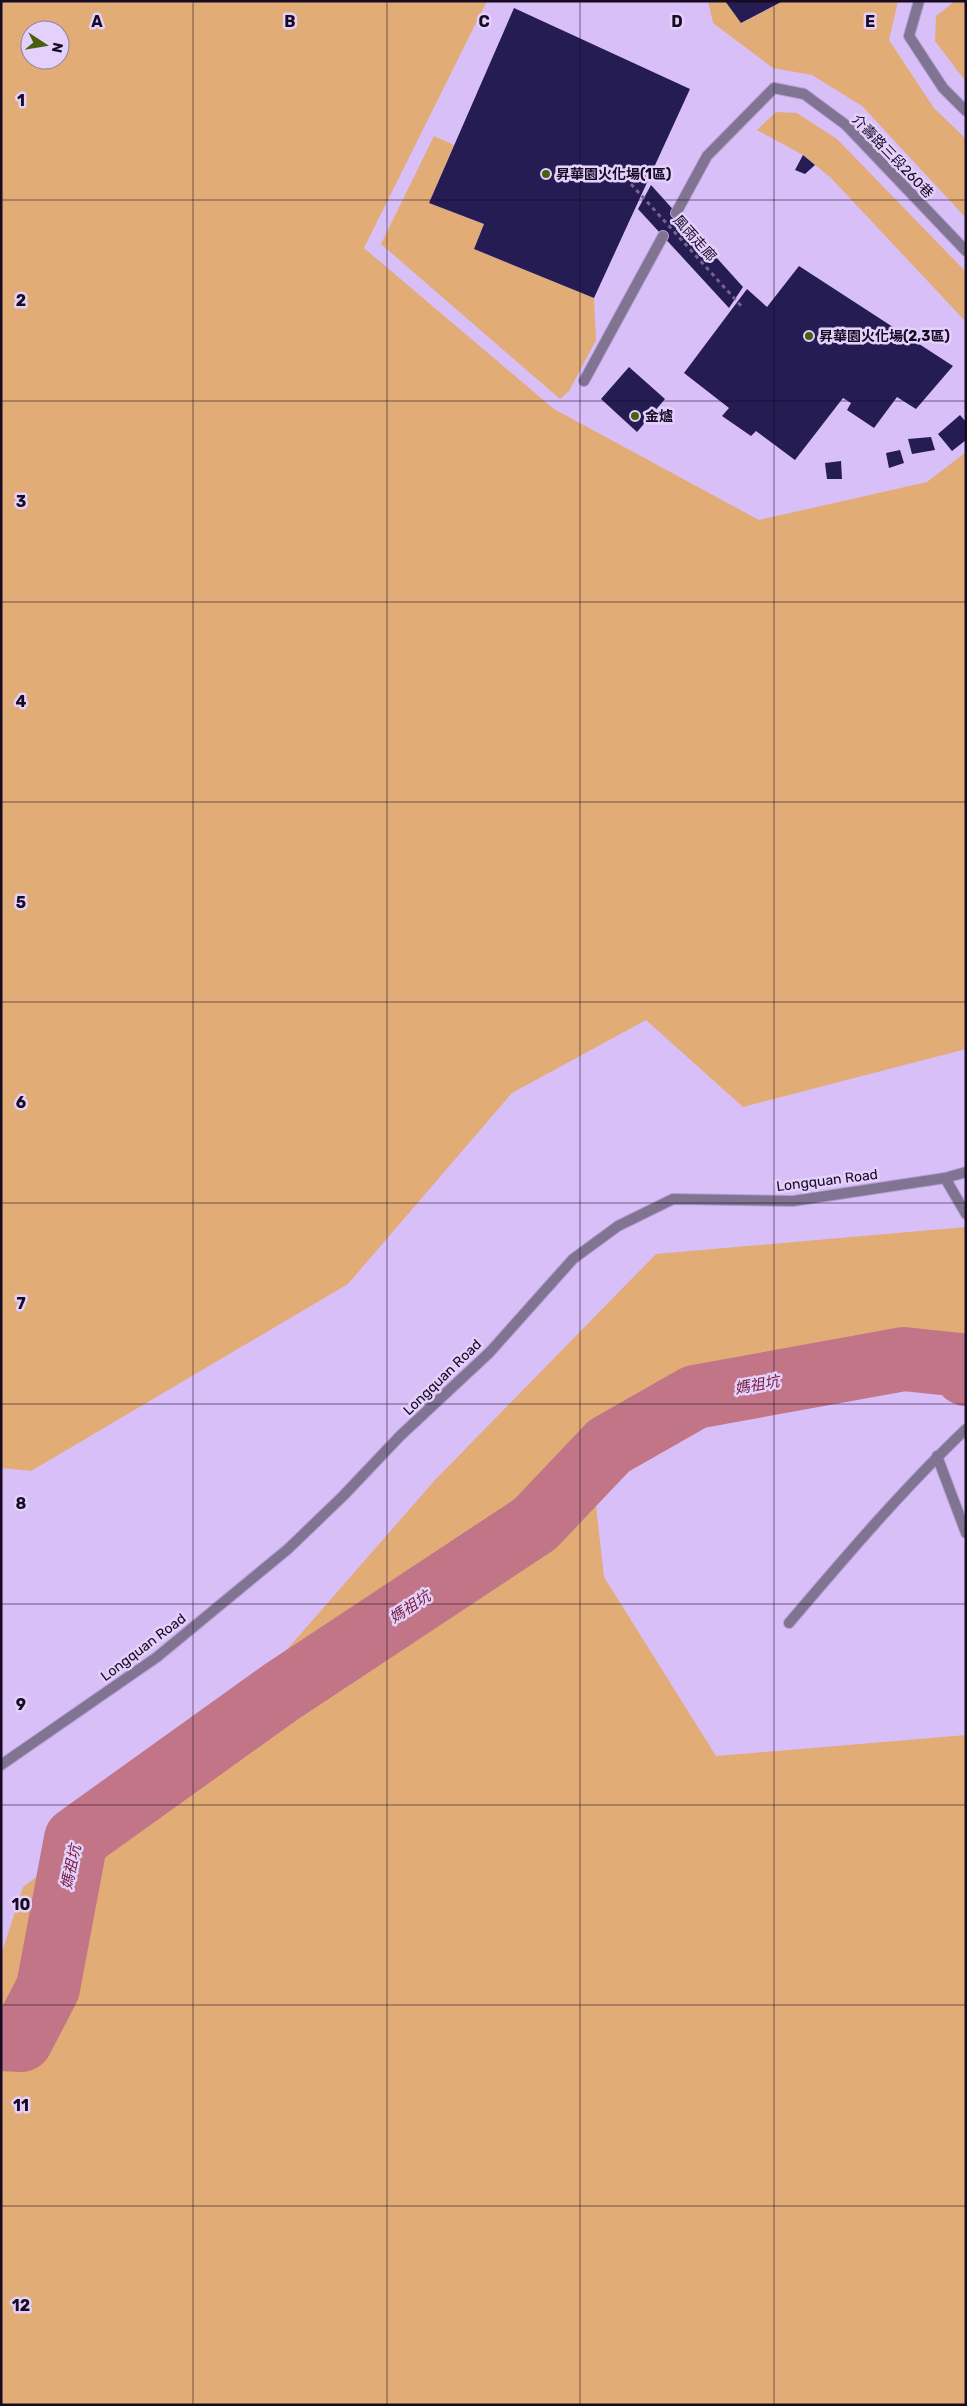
<svg xmlns="http://www.w3.org/2000/svg" width="967" height="2406" font-family="Rubik,'Noto Sans TC',sans-serif">
	<style>
		.green { fill: #e2ac77; fill-rule: evenodd }
		.lines { fill: none; stroke-linecap: round; stroke-linejoin: round }
		.river { stroke: #c17587; stroke-width: 64 }
		.building { fill: #251c53 }
		.service-casing { stroke: #b69ed2; stroke-width: 12 }
		.minor-casing { stroke: #b69ed2; stroke-width: 12 }
		.service { stroke: #817492; stroke-width: 10 }
		.minor { stroke: #817492; stroke-width: 10 }
		.path-bridge { stroke: #77638c; stroke-width: 3; stroke-dasharray: 4 4; stroke-linecap: butt }
		.grid { fill: none; stroke: #170a23; stroke-width: 1; stroke-opacity: 0.55 }
		.poi-dot { fill: #48600d; stroke: #e3d0fb; stroke-width: 2 }
		.labels { text-anchor: middle; stroke-width: 5; stroke-linejoin: round; paint-order: stroke }
		.street-label { font-size: 14px; fill: #170a23; stroke: #e3d0fb }
		.poi-label { font-size: 14px; font-weight: bold; fill: #170a23; stroke: #e3d0fb; text-anchor: start }
		.water-label { font-size: 15px; font-style: italic; fill: #761a39; stroke: #e3d0fb }
		.grid-label { font-size: 16px; text-anchor: middle; font-weight: bold; fill: #170a23; stroke: #e3d0fb; stroke-width: 5; stroke-linejoin: round; paint-order: stroke }
	</style>
	<rect width="100%" height="100%" fill="#d9bff8"/>
	<g class="green">
		<path d="M1 1H487L364 248 554 409 759 520 927 482 966 452V1049L743 1107 646 1020 512 1093 348 1284 31 1471 1 1468ZM30 30H60V60H30Z"/>
		<polygon points="708,1 725,1 742,23 783,1 898,1 889,40 934,108 966,139 966,218 862,106 812,75 773,68 713,23"/>
		<polygon points="955,1 966,1 966,82 935,41 936,16"/>
		<polygon points="776,112 797,113 837,139 966,272 966,322 830,177 803,155 757,130"/>
		<polygon points="434,136 454,145 429,203 484,224 474,249 594,298 596,340 569,391 560,399 381,244"/>
		<polygon points="966,1227 966,1346 795,1355 587,1426 604,1577 716,1756 966,1735 966,2405 1,2405 1,1955 23,1887 187,1764 435,1480 656,1254"/>
	</g>
	<g class="lines">
		<polyline class="river" points="1,2039 21,2040 48,1988 76,1839 281,1692 535,1524 609,1446 695,1397 904,1359 960,1365 966,1374"/>
	</g>
	<g class="building">
		<polygon points="725,1 783,1 741,23"/>
		<polygon points="514,8 690,89 594,298 474,249 484,224 429,203"/>
		<polygon points="803,155 815,165 805,174 795,170"/>
		<polygon points="651,185 743,287 729,308 638,209"/>
		<polygon points="799,266 953,366 916,409 897,397 874,428 847,410 851,403 843,398 795,460 756,431 751,436 722,416 729,408 684,373 747,289 767,307"/>
		<polygon points="629,367 665,399 637,432 601,399"/>
		<polygon points="960,415 966,422 966,440 952,451 938,434"/>
		<polygon points="931,437 935,450 912,454 908,439"/>
		<polygon points="900,450 904,463 889,468 886,453"/>
		<polygon points="841,461 842,479 827,479 825,463"/>
	</g>
	<g class="lines">
		<defs>
			<g id="service">
				<polyline points="919,1 909,36 943,88 966,111"/>
				<polyline points="676,213 707,156 774,88 804,94 846,125 966,251"/>
				<polyline points="584,381 663,236"/>
				<polyline points="945,1178 966,1214"/>
				<polyline points="937,1456 966,1533"/>
				<path d="M789 1623C846 1556 903 1489 966 1429"/>
			</g>
			<polyline id="minor" points="1,1765 157,1657 288,1549 343,1496 400,1436 490,1352 573,1259 618,1226 673,1199 793,1201 945,1178 966,1172"/>
		</defs>
		<use href="#service" class="service-casing"/>
		<use href="#minor" class="minor-casing"/>
		<use href="#service" class="service"/>
		<use href="#minor" class="minor"/>
		<polyline class="path-bridge" points="631,184 743,308"/>
	</g>
	<path class="grid" d="M193 1V2405M387 1V2405M580 1V2405M774 1V2405M1 200H966M1 401H966M1 602H966M1 802H966M1 1002H966M1 1203H966M1 1404H966M1 1604H966M1 1805H966M1 2005H966M1 2206H966"/>
	<g class="poi-dot">
		<circle cx="546" cy="174" r="5"/>
		<circle cx="809" cy="336" r="5"/>
		<circle cx="635" cy="416" r="5"/>
	</g>
	<g class="labels">
		<g class="street-label">
			<text transform="translate(893 156) rotate(46)" y="5">介壽路三段260巷</text>
			<text transform="translate(695 238) rotate(48)" y="5">風雨走廊</text>
			<text transform="translate(827 1180) rotate(-7)" y="5">Longquan Road</text>
			<text transform="translate(442 1377) rotate(-44)" y="5">Longquan Road</text>
			<text transform="translate(143 1647) rotate(-37)" y="5">Longquan Road</text>
		</g>
		<g class="poi-label">
			<text x="556" y="179">昇華園火化場(1區)</text>
			<text x="819" y="341">昇華園火化場(2,3區)</text>
			<text x="645" y="421">金爐</text>
		</g>
		<g class="water-label">
			<text transform="translate(757 1385) rotate(-10)" y="5">媽祖坑</text>
			<text transform="translate(410 1607) rotate(-33)" y="5">媽祖坑</text>
			<text transform="translate(71 1867) rotate(-78)" y="5">媽祖坑</text>
		</g>
	</g>
	<g class="grid-label">
		<text x="97" y="27">A</text>
		<text x="290" y="27">B</text>
		<text x="484" y="27">C</text>
		<text x="677" y="27">D</text>
		<text x="870" y="27">E</text>
		<text x="21" y="106">1</text>
		<text x="21" y="306">2</text>
		<text x="21" y="507">3</text>
		<text x="21" y="707">4</text>
		<text x="21" y="908">5</text>
		<text x="21" y="1108">6</text>
		<text x="21" y="1309">7</text>
		<text x="21" y="1509">8</text>
		<text x="21" y="1710">9</text>
		<text x="21" y="1910">10</text>
		<text x="21" y="2111">11</text>
		<text x="21" y="2311">12</text>
	</g>
	<rect width="967" height="2406" fill="none" stroke="#170a23" stroke-width="5"/>
	<g transform="translate(45 45) rotate(102)"><circle r="24" fill="#e3d0fb" stroke="#9181a5"/>
	<path d="M0-4L9 19L0 12L-9 19Z" fill="#48600d"/>
	<text y="-8" font-size="14" font-weight="bold" text-anchor="middle" fill="#170a23">N</text>
	</g>
</svg>
